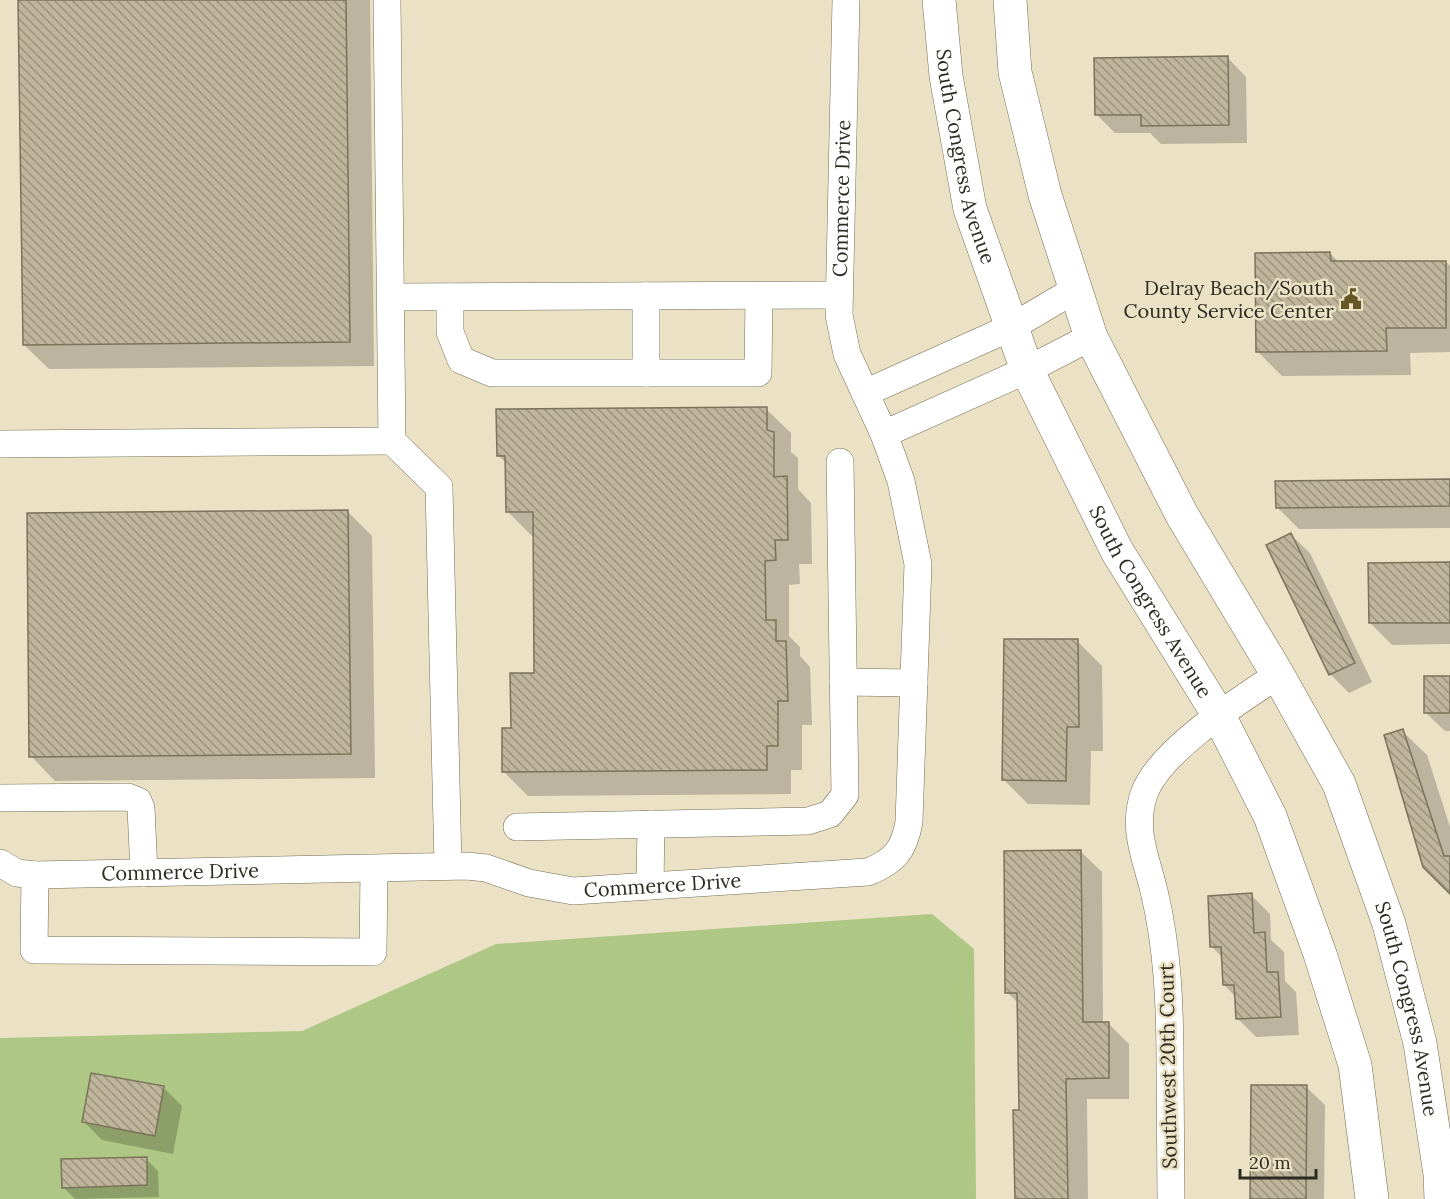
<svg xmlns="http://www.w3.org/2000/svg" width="1450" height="1199" font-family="Lora,serif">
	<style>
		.green { fill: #afc784 }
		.shadow { fill: #0003 }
		.building { fill: url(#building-back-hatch); stroke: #7b735a; stroke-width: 1.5 }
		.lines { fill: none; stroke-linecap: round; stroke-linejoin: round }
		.minor-casing { stroke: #746c53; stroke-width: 28 }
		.major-casing { stroke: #746c53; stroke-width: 34 }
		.minor { stroke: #fff; stroke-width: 27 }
		.major { stroke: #fff; stroke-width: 33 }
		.labels { text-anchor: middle; stroke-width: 5; stroke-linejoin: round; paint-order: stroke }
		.street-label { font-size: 20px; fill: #2e2b20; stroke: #ebe2c6 }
		.poi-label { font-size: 20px; fill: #2e2b20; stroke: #ebe2c6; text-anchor: end }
	</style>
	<defs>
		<pattern id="building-back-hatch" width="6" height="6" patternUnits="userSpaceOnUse" patternTransform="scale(1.5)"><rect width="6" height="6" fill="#beb59a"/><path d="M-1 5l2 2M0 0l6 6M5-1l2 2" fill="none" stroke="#9b937d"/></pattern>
	</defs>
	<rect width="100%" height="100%" fill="#ebe2c6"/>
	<polygon class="green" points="932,914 974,949 976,1199 0,1199 0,1038 302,1031 496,944"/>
	<g class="shadow">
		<polygon points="20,0 370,0 374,366 49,369 24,345"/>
		<polygon points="1228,58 1246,77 1247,143 1161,144 1150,133 1115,133 1097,115"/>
		<polygon points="1330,253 1339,263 1446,262 1450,266 1450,352 1410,353 1411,375 1282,376 1257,351"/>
		<polygon points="766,409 791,433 791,452 798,458 798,489 811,503 812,564 799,564 800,584 789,585 789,636 800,647 800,656 810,667 812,725 802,725 802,770 791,770 791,794 528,796 503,771 512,729 536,674 535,536 532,536 507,511 507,464 498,455"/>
		<polygon points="1450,481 1450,528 1299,529 1277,507"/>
		<polygon points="348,512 372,536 375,778 55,781 31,756"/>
		<polygon points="1291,535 1310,553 1372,682 1349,693 1330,674"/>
		<polygon points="1450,563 1450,644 1392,645 1370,623"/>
		<polygon points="1077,641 1102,666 1103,751 1091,751 1090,805 1028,804 1004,780"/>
		<polygon points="1450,678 1450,731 1445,731 1426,713"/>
		<polygon points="1402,731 1427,755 1450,827 1450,891"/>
		<polygon points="1081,852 1102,872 1103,1023 1108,1023 1129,1044 1129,1099 1087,1099 1088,1199 1016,1199 1021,1111 1019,1004 1007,992"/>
		<polygon points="1251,895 1270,914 1271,940 1284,952 1285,981 1296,992 1299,1035 1256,1037 1237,1018 1236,997 1224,985 1223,958 1212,947"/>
		<polygon points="163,1087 182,1106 173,1154 102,1140 84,1122"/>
		<polygon points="1306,1087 1325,1105 1324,1199 1251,1199"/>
		<polygon points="146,1159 158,1171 159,1197 75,1199 63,1187"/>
	</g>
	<g class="building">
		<polygon points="18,0 346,0 350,342 23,345"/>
		<polygon points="1228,56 1229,125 1141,126 1141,115 1095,115 1094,58"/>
		<polygon points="1330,252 1331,261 1446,261 1446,328 1386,328 1387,351 1256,352 1255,253"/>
		<polygon points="767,407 767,430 774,432 774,477 787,476 788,540 775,540 776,560 765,561 766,620 776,620 776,641 786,641 788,701 778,701 778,746 767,746 767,770 502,772 502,728 511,728 510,673 534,673 533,512 506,512 505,456 497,456 496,409"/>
		<polygon points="1450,479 1450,506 1276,508 1275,481"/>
		<polygon points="348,510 351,754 29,757 27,513"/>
		<polygon points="1291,533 1355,663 1329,675 1266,545"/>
		<polygon points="1450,562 1450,623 1369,623 1368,563"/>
		<polygon points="1004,639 1078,639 1079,727 1067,727 1066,781 1002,780"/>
		<rect x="1424" y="676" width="26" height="37"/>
		<polygon points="1403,729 1444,856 1450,856 1450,894 1423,867 1384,735"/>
		<polygon points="1081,850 1083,1022 1109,1022 1109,1078 1066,1079 1068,1199 1015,1199 1013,1110 1019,1110 1017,993 1005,993 1004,851"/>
		<polygon points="1252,893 1254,933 1265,932 1267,972 1278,972 1281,1017 1236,1019 1234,985 1223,985 1221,947 1210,947 1208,896"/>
		<polygon points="91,1073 164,1086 155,1136 82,1122"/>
		<polygon points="1251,1085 1307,1085 1306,1199 1250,1199"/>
		<polygon points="147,1157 147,1185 62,1188 61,1159"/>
	</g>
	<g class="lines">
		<defs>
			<g id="minor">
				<polyline points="387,0 392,441 439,487 448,866"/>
				<polyline points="646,296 646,373"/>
				<polyline points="391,297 838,295"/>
				<polyline points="450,297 450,332 461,360 492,373 758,373 759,296"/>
				<polyline points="865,393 1012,327 1076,289"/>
				<polyline points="884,434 1027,370 1091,337"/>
				<polyline points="0,444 392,441"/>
				<polyline points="843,682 914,683"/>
				<polyline points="0,798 128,797 138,801 141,808 144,873"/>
				<polyline points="517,827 808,821 830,814 845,795 840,462"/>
				<path id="s1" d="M0 863 17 873 35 875 467 866 486 868 529 883 573 891 868 872C895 861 904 850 909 822L918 564 901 481 884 434 847 354 839 315 846 0"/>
				<polyline points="35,875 34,950 373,952 374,869"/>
				<polyline points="650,886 651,824"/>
				<path d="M1171 1199C1171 1155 1170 1111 1170 1067 1170 1008 1168 949 1154 891 1146 858 1132 829 1144 794 1159 751 1240 700 1278 675"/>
			</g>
			<g id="major">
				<path id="s2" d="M939 0 946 76 970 209 1027 370 1117 551 1218 714 1270 816 1320 954 1355 1065 1372 1199"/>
				<path id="s3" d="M1010 0 1015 72 1045 195 1091 337 1182 515 1278 675 1339 784 1389 924 1420 1043 1440 1174 1441 1199"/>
			</g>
		</defs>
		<use href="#minor" class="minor-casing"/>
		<use href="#major" class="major-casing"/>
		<use href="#minor" class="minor"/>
		<use href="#major" class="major"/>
	</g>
	<defs>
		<symbol id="civic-bare" viewBox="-9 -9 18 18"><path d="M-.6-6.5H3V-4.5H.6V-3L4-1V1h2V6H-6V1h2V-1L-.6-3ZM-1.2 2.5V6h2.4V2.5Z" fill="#665825" stroke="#ebe2c6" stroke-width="2.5" paint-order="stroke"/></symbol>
	</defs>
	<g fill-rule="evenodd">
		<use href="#civic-bare" x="1336" y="284" width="30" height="30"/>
	</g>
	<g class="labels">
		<g class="street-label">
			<text dy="7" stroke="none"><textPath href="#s2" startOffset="159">South Congress Avenue</textPath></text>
			<text dy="7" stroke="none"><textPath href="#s1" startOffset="1581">Commerce Drive</textPath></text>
			<text dy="7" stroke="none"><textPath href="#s2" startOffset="645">South Congress Avenue</textPath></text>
			<text dy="7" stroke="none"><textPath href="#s1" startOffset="183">Commerce Drive</textPath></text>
			<text dy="7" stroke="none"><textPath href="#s1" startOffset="669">Commerce Drive</textPath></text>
			<text dy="7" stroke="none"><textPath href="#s3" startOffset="1095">South Congress Avenue</textPath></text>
			<text transform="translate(1168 1066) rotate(-91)" y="7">Southwest 20th Court</text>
		</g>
		<g class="poi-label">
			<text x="1334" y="295">Delray Beach/South<tspan x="1334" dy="23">County Service Center</tspan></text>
		</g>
	</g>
	<path d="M1240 1169v9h76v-9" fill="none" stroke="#2e2b20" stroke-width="3"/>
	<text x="1249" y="1169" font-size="18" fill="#2e2b20" stroke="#ebe2c6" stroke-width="4.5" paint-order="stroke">20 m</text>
</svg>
